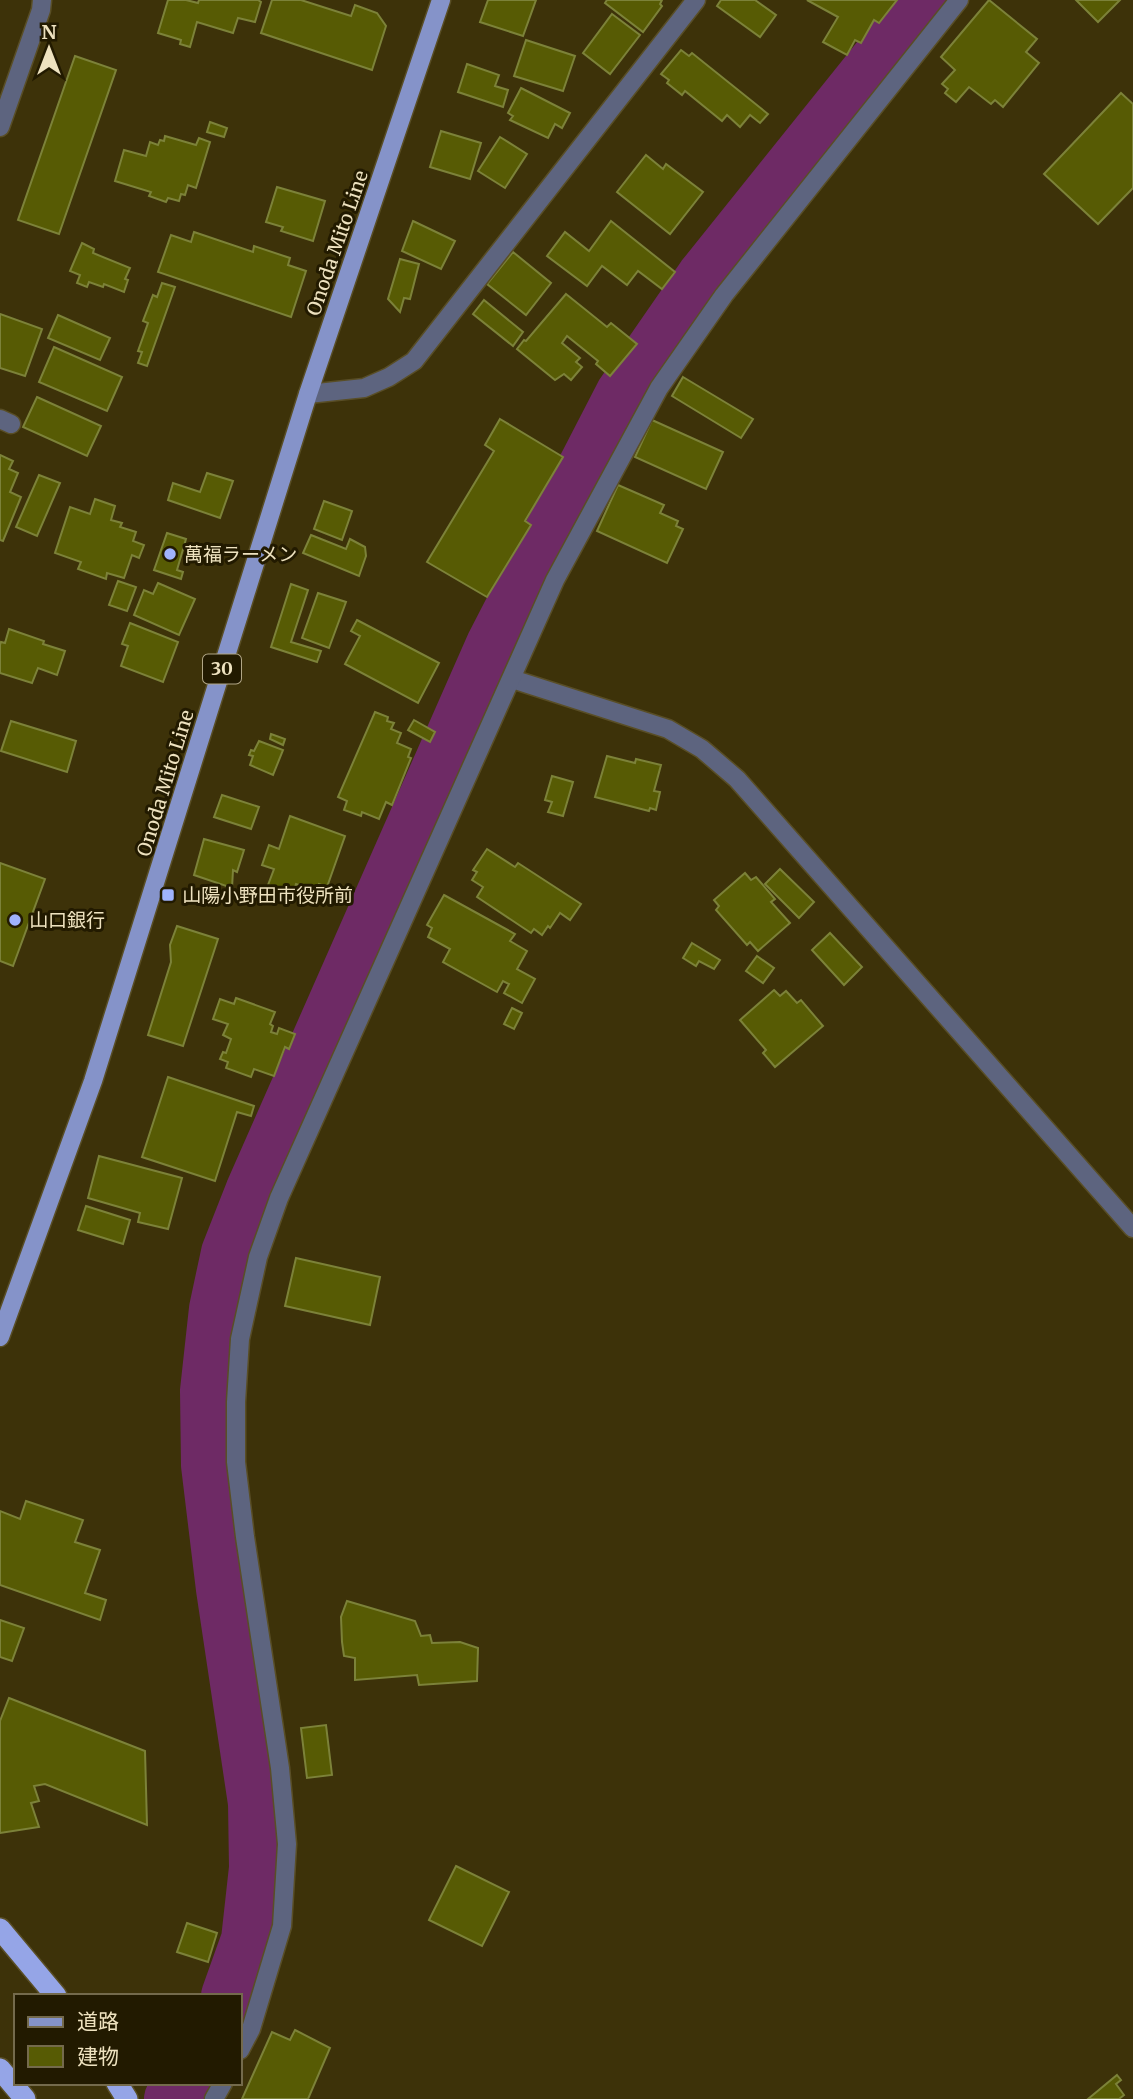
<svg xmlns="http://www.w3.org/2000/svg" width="1133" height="2099" font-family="Merriweather,'Noto Sans JP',serif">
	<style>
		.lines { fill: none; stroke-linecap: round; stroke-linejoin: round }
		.river { stroke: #6e2a65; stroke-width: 58 }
		.building { fill: #575b04; stroke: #7c8239; stroke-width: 2 }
		.minor-casing { stroke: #594e26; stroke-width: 21 }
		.major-casing { stroke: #594e26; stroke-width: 21 }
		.highway-casing { stroke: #594e26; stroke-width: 24 }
		.minor { stroke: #5d647f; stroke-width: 18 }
		.major { stroke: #8593c9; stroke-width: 18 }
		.highway { stroke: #95a5e7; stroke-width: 21 }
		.poi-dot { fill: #a0b3fd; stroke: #221a00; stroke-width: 2.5 }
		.labels { text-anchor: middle; stroke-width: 6; stroke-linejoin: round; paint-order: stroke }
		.shield { fill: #221a00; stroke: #b1a686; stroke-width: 2 }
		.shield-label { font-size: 18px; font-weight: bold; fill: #eee2bf }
		.street-label { font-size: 19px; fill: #eee2bf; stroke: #221a00 }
		.poi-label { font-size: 19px; fill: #eee2bf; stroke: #221a00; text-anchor: start }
	</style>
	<rect width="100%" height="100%" fill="#3d3209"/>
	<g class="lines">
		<g class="river">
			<polyline points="230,1996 250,1940 258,1868 257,1803 225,1589 210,1465 209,1391 218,1309 230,1253 254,1192 495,645 624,395 705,278 928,0"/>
			<polyline points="173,2099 182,2083"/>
		</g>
	</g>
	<g class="building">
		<polygon points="168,0 186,0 198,3 199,0 258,0 261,2 255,22 238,18 233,33 197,22 190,47 180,44 181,40 158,33"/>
		<polygon points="272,0 301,0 351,16 355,5 377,13 386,26 372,70 261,33"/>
		<polygon points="488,0 536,0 523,36 480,22"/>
		<polygon points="607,0 662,0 660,4 662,6 643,32 605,3"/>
		<polygon points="721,0 755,0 776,15 760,37 717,6"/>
		<polygon points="807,0 897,0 879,23 874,20 861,43 855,40 847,55 823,42 838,17"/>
		<polygon points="989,0 1037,39 1026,52 1039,63 1003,107 995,100 991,104 969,87 956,102 945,93 948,89 942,84 955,70 941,57"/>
		<polygon points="1076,0 1120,0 1098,22"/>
		<polygon points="612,14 640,35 610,74 583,53"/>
		<polygon points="526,40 575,56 563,91 514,76"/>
		<polygon points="681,50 689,56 692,53 768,114 760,123 750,115 740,127 727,115 722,121 685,91 682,95 667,83 669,80 661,74"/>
		<polygon points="75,56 116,70 59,234 18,220"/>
		<polygon points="467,64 499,75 495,86 508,90 503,107 458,92"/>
		<polygon points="521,88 570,113 562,128 555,124 548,138 510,120 513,116 508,113"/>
		<polygon points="1121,93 1133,104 1133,188 1098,224 1044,174"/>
		<polygon points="210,122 227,128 224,137 207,132"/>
		<polygon points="441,131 481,143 470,179 430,167"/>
		<polygon points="165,136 196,145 199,138 210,142 196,188 188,185 185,195 181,194 179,201 168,198 166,202 149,196 151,192 115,181 124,150 146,156 150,142 158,145 160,140 164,141"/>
		<polygon points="500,137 527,154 505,188 478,171"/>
		<polygon points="646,155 663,169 666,164 703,192 670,234 617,192"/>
		<polygon points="277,187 325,201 313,241 281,231 283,227 266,222"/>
		<polygon points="413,221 455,241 441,269 402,251"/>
		<polygon points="611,221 675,272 662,289 638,271 627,285 602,266 587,286 547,256 565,232 589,251"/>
		<polygon points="194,232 253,252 254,246 290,258 288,265 306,271 291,317 158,272 171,235 191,242"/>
		<polygon points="82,243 94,249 93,253 130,268 125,279 128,280 124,292 104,284 103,287 89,282 87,287 77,283 80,275 70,271"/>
		<polygon points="513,252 551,283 526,315 487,284"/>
		<polygon points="400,259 419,264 410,299 404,298 400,312 388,299"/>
		<polygon points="162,283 175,287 147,366 138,363 142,352 138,351 148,323 143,321 153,295 157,297"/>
		<polygon points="566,294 607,327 611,323 637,344 610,376 596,364 598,361 567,336 562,343 580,358 576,362 582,367 571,380 564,374 555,380 517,349 524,340 526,341"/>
		<polygon points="484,300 523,332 513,346 473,314"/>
		<polygon points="0,314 42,329 25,376 0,368"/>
		<polygon points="58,315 110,338 100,360 48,338"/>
		<polygon points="54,347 122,377 107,411 39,382"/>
		<polygon points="683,377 753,419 741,438 672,396"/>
		<polygon points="37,397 101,426 87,456 23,427"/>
		<polygon points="500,419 563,457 525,521 531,525 487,597 427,562 494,451 485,445"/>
		<polygon points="652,420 723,452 706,489 635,457"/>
		<polygon points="0,455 13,461 9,469 18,473 10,492 21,497 3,541 0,540"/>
		<polygon points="207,473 233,481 220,518 168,500 173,483 200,492"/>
		<polygon points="39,475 60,483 37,536 16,527"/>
		<polygon points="618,485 664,505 660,513 678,521 676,526 683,529 667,563 597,531"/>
		<polygon points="95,499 115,506 111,520 122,523 120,527 136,532 133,541 144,545 139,558 132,555 124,578 107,573 106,579 78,569 81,562 55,553 70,507 90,514"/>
		<polygon points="324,501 352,511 342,540 314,529"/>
		<polygon points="167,533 186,539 177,570 183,572 181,579 154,570"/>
		<polygon points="311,535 346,549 350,539 365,547 366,556 359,576 303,553"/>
		<polygon points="118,581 136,587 127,611 109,605"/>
		<polygon points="158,583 195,599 179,635 134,615 144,590 153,594"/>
		<polygon points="291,584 308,590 291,642 321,651 317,662 271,647"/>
		<polygon points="318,593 346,602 329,648 302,638"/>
		<polygon points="357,620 439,663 418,703 345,664 360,636 351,631"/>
		<polygon points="130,623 178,642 163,682 121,666 128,646 122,644"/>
		<polygon points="9,629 44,641 43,644 65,651 57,675 38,668 32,683 0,673 0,645 1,642 5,643"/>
		<polygon points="375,712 388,717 387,721 394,723 391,729 401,733 397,743 411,749 408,757 411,758 392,805 386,802 379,819 362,812 361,816 344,810 347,801 338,797"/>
		<polygon points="414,720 435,732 430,742 408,730"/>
		<polygon points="11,721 76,741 67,772 1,751"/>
		<polygon points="271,734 285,739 283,745 270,739"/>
		<polygon points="259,741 283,750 273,775 250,765 253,756 249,755 251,750 254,751"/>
		<polygon points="607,756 635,763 636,759 661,765 654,791 660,792 656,810 650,808 649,811 595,797"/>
		<polygon points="552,776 573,782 563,816 548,812 552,802 545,800"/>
		<polygon points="222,795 259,807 251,829 214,817"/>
		<polygon points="290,816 345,836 327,887 319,884 317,891 296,884 293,893 268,885 274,869 262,865 269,845 279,849"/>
		<polygon points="204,839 244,850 237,872 233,870 232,888 194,875"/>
		<polygon points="487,849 515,867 518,863 581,904 570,920 560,913 550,928 548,926 542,935 534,929 531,933 477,897 483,887 472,880 477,872 473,870"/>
		<polygon points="0,863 45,879 13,966 0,961"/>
		<polygon points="780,869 814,902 799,918 765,884"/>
		<polygon points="745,873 751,880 756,877 775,899 771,902 790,923 758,951 750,942 747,945 716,910 719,906 714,900"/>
		<polygon points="444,895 515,934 510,941 527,951 517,969 535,979 522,1003 504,993 509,984 503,981 497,992 443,962 450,949 428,937 432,928 427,925"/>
		<polygon points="177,926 218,939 183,1046 148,1035 171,962 170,945"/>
		<polygon points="830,933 862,967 844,985 812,950"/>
		<polygon points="692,943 720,960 714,969 699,961 696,966 683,958"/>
		<polygon points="757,956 774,968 763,983 746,971"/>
		<polygon points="774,990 780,996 786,991 797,1003 801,1000 823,1026 775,1067 763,1053 766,1050 740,1020"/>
		<polygon points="236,998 275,1012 270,1024 273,1026 271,1032 277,1034 279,1028 295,1034 289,1049 285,1047 274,1076 254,1069 251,1077 226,1068 228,1062 220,1059 223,1052 226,1053 231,1039 223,1035 228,1024 213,1019 220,999 234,1004"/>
		<polygon points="512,1008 522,1013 514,1029 504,1024"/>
		<polygon points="168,1077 254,1106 251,1116 237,1112 215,1181 142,1157"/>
		<polygon points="99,1156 182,1178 168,1229 138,1222 140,1213 88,1198"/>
		<polygon points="86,1206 130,1220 123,1244 78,1230"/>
		<polygon points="296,1258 380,1277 370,1325 285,1306"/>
		<polygon points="26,1501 83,1520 75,1542 100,1550 85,1593 106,1600 100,1620 0,1585 0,1511 20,1519"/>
		<polygon points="347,1601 415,1621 421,1636 430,1635 432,1643 460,1642 478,1648 477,1681 419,1685 417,1675 355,1680 355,1658 344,1656 342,1642 341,1617"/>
		<polygon points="0,1620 24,1628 12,1661 0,1657"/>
		<polygon points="9,1698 145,1751 147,1825 45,1784 34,1786 39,1801 31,1803 39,1827 0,1833 0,1721"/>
		<polygon points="326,1725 332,1775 307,1778 301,1728"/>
		<polygon points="456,1866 509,1892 482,1946 429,1920"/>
		<polygon points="187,1923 217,1933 208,1962 177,1952"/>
		<polygon points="295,2030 330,2048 308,2099 242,2099 272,2032 290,2040"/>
		<polygon points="1117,2075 1121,2080 1116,2084 1124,2095 1119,2099 1088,2099"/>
	</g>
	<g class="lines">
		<defs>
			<g id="minor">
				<polyline points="0,127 41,10 42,0"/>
				<polyline points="308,394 364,388 389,377 414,361 696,0"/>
				<polyline points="0,419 11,424"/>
				<polyline points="512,679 668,729 702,749 737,779 1133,1228"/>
				<polyline points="240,2050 251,2029 282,1926 287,1844 280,1768 245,1537 236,1462 236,1402 240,1339 258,1257 279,1198 555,580 659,388 724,295 959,0"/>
				<polyline points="214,2099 223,2083"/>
			</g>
			<polyline id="major" points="0,1337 93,1081 308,394 441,0"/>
			<g id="highway">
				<polyline points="0,1929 56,1996"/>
				<polyline points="0,2069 25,2099"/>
				<polyline points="117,2083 127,2099"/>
			</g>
		</defs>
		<use href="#minor" class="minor-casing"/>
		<use href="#major" class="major-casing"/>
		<use href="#highway" class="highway-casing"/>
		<use href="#minor" class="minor"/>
		<use href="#major" class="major"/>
		<use href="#highway" class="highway"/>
	</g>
	<g class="poi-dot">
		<circle cx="170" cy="554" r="7"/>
		<rect x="161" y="888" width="14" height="14" rx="3.5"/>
		<circle cx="15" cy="920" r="7"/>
	</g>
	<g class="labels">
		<rect class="shield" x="203" y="654.5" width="38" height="29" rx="5"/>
		<g class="shield-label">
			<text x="222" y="675">30</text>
		</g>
		<g class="street-label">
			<text transform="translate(337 243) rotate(-71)" y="7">Onoda Mito Line</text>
			<text transform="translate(165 783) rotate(-73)" y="7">Onoda Mito Line</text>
		</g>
		<g class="poi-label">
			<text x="184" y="561">萬福ラーメン</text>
			<text x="182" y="902">山陽小野田市役所前</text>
			<text x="29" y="927">山口銀行</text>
		</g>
	</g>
	<rect x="14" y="1994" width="228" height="91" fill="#221a00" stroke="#746a4c" stroke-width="2"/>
	<rect x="28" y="2017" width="35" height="10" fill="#8593c9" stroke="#746a4c" stroke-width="2"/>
	<text x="77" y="2029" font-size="21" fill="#eee2bf">道路</text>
	<rect x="28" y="2046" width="35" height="21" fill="#575b04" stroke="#746a4c" stroke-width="2"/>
	<text x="77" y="2064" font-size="21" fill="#eee2bf">建物</text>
	<g transform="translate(49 49)" stroke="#221a00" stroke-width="5" paint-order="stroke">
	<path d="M0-5L12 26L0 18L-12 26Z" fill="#eee2bf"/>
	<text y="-10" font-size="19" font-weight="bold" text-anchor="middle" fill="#eee2bf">N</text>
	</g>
</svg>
